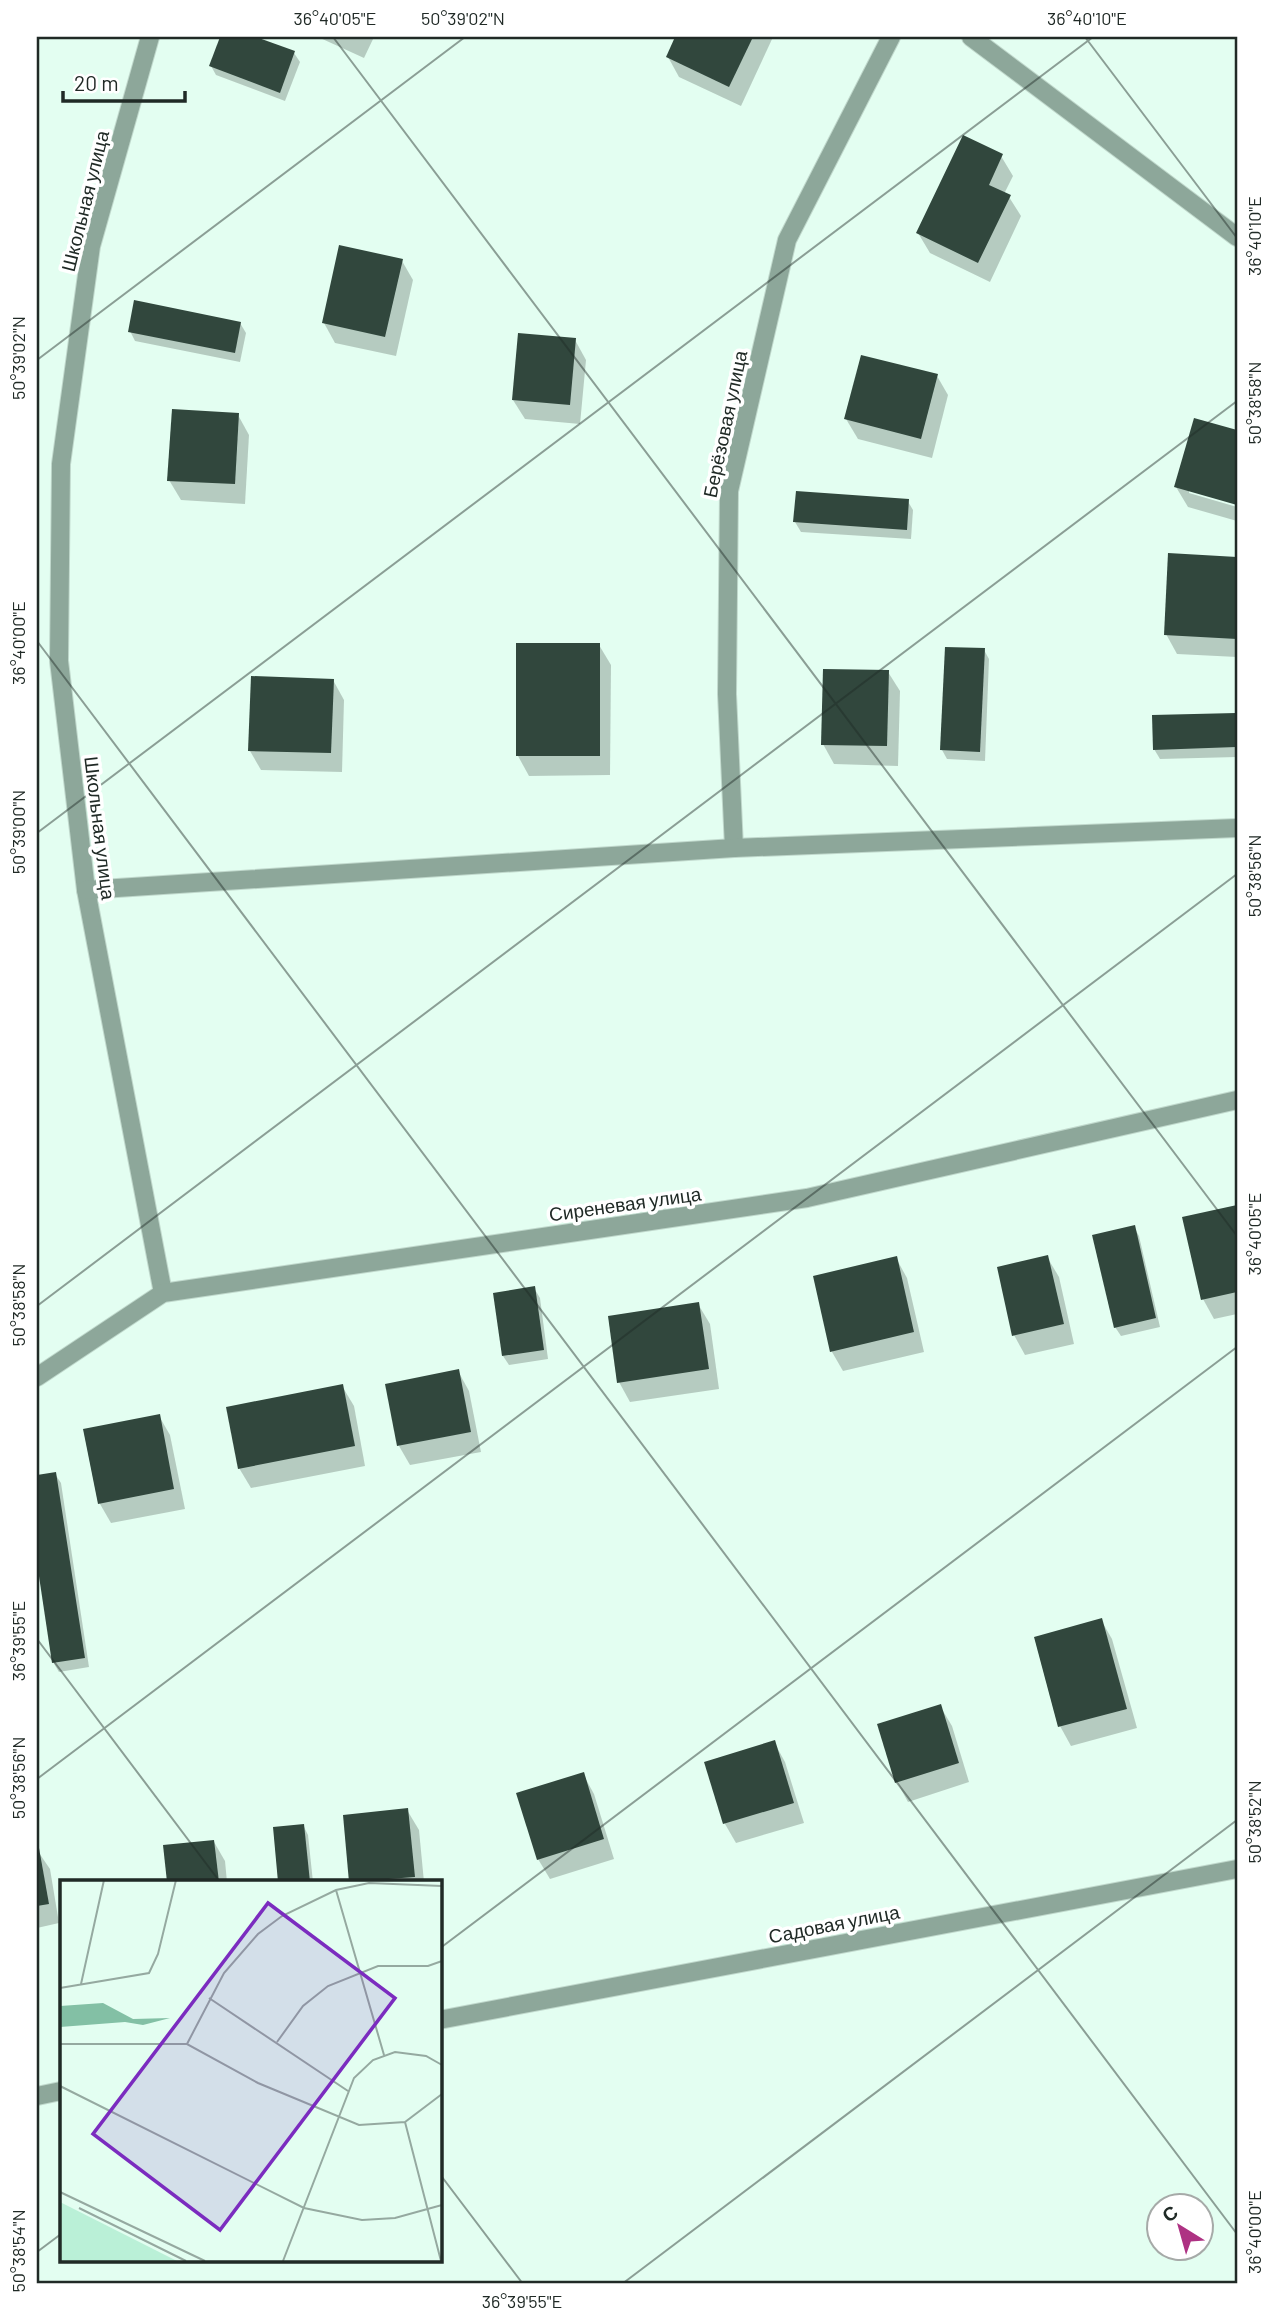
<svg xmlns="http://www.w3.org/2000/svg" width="1274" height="2321" font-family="Barlow,sans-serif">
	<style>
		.shadow { fill: #0003 }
		.building { fill: #31473d }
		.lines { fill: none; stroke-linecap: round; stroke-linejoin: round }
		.minor-casing { stroke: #c0d8cc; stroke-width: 20 }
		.minor { stroke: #8da79a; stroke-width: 18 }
		.ticks { fill: none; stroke: #202a26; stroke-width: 2; stroke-opacity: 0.45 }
		.labels { text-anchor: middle; stroke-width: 7; stroke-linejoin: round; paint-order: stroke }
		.street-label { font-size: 19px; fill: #202a26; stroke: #fff }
		.inset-road { fill: none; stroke: #95a9a0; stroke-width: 2 }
		.view { fill: #7b2cbf; fill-opacity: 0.15; stroke: #7b2cbf; stroke-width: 3.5 }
		.inset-edge { fill: none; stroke: #202a26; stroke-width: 3.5 }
		.neatline { fill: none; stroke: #202a26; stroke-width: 2.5 }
		.ticks-label { font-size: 18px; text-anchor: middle; fill: #202a26 }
	</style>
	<rect width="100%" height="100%" fill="#e3fef1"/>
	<g class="shadow">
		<polygon points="222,37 251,37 294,53 300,62 285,101 216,75 211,66"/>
		<polygon points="318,37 374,37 364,58"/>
		<polygon points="677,37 773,37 741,106 679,77 668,57"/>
		<polygon points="1001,156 1013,176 1004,194 1009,197 1021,216 990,282 930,253 918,233"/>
		<polygon points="402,261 413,280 396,356 335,343 324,323"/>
		<polygon points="240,323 246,333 240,362 135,341 130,331"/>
		<polygon points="575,340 586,360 580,424 525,419 513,400"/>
		<polygon points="937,376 948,395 932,458 858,439 846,419"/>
		<polygon points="238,415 249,435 245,504 181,500 169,480"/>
		<polygon points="1196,420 1237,432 1237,504 1189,490 1189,493 1237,507 1237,521 1188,507 1176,487"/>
		<polygon points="907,500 913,510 911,539 801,532 795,522"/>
		<polygon points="1170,555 1237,559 1237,657 1177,654 1166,634"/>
		<polygon points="599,645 611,665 610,775 529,776 518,756"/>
		<polygon points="984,650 989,659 985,761 947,759 942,750"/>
		<polygon points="888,672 900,691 898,766 834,764 823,744"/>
		<polygon points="333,680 344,700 342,772 261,770 250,751"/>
		<polygon points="1235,715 1237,719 1237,757 1160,759 1154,749"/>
		<polygon points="1237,1206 1237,1314 1214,1319 1203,1299 1184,1218"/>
		<polygon points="1134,1227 1139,1236 1160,1327 1121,1336 1115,1327"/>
		<polygon points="1047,1257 1059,1277 1074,1344 1025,1355 1014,1335"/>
		<polygon points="896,1258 907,1278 924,1352 843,1371 832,1352"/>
		<polygon points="534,1288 540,1298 548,1359 509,1365 503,1356"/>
		<polygon points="698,1304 710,1324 719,1389 630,1402 619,1382"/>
		<polygon points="458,1371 469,1391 481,1452 410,1465 399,1446"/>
		<polygon points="342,1386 354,1406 365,1466 251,1488 239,1468"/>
		<polygon points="159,1416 170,1435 185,1509 111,1523 100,1504 85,1430"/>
		<polygon points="55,1474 61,1483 89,1667 59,1672 53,1662 37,1551 37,1477"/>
		<polygon points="1101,1620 1112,1639 1137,1728 1071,1746 1060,1726"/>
		<polygon points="940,1706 952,1726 969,1782 908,1802 897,1782"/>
		<polygon points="774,1742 785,1762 804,1823 736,1843 725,1824 706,1763"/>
		<polygon points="583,1774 594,1794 614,1859 550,1879 538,1859"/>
		<polygon points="407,1810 419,1830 424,1882 351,1882"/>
		<polygon points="303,1825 308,1835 313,1882 280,1882"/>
		<polygon points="214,1842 225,1861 227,1882 168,1882"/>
		<polygon points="37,1850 50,1869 59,1923 37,1928"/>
	</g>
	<g class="building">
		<polygon points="220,37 256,37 295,51 280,93 209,66"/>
		<polygon points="675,37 753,37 729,87 666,57"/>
		<polygon points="963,135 1003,154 989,185 1011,195 978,263 916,233"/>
		<polygon points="339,245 403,259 385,337 322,323"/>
		<polygon points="134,300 241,322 235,353 128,332"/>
		<polygon points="518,333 576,338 570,405 512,400"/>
		<polygon points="861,355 938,374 921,439 844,419"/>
		<polygon points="172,409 239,413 235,484 167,481"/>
		<polygon points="1194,418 1237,430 1237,505 1174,487"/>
		<polygon points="796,491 909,499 907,530 793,522"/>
		<polygon points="1168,553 1237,557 1237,639 1164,635"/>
		<rect x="516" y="643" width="84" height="113"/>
		<polygon points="945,647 985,648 980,752 940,750"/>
		<polygon points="823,669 889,670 887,746 821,745"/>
		<polygon points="251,676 334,679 331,753 248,751"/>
		<polygon points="1236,713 1236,747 1153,750 1152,715"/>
		<polygon points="1237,1205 1237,1292 1201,1300 1182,1217"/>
		<polygon points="1135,1225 1156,1318 1114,1328 1092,1235"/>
		<polygon points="1048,1255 1064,1324 1012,1336 997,1267"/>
		<polygon points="897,1256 914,1332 830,1352 813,1276"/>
		<polygon points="535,1286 544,1350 502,1356 493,1293"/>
		<polygon points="699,1302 709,1369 617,1383 608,1316"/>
		<polygon points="459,1369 471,1432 397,1446 385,1384"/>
		<polygon points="343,1384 355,1446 238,1469 226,1407"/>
		<polygon points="160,1414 174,1489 98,1504 83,1429"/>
		<polygon points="56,1472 85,1658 52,1663 37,1563 37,1475"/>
		<polygon points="1102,1618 1127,1709 1058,1727 1034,1637"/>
		<polygon points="941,1704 959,1763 895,1783 877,1724"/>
		<polygon points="775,1740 794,1803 723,1824 704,1762"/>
		<polygon points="584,1772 604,1839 537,1860 516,1793"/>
		<polygon points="408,1808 415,1877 349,1882 343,1815"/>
		<polygon points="304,1824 310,1882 278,1882 273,1827"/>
		<polygon points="214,1840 219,1882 167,1882 163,1845"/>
		<polygon points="37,1848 39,1848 49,1904 37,1906"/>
	</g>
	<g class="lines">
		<defs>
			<g id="minor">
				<polyline points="150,37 91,246 61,464 59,661 86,890 163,1293"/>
				<polyline points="971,37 1237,237"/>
				<polyline points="734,848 727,694 729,491 787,240 891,37"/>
				<polyline points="86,890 734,848 1237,828"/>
				<polyline points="37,1377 163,1293 807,1198 1237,1100"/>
				<polyline points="439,2020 1237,1869"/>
				<polyline points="37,2096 61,2091"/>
			</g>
		</defs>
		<use href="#minor" class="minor-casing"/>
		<use href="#minor" class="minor"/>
	</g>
	<path class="ticks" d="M333 37 1237 1236M1085 37 1237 238M37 360 465 37M37 641 1237 2234M37 833 1093 37M37 1306 1237 401M37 1639 220 1882M37 1779 1237 874M439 1949 1237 1347M439 2173 523 2284M37 2252 61 2234M622 2284 1237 1820"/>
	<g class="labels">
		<g class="street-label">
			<text transform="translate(85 201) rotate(-76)" y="7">Школьная улица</text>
			<text transform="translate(725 424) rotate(-78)" y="7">Берёзовая улица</text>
			<text transform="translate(100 828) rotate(83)" y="7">Школьная улица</text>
			<text transform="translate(625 1204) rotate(-8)" y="7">Сиреневая улица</text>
			<text transform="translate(834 1924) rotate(-11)" y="7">Садовая улица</text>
		</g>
	</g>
	<g transform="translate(60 1880)">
		<rect width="382" height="382" fill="#e3fef1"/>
		<path d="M0 322 117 381H0Z" fill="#baf0d7"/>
		<path d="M43 123 73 139 110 138 83 145 65 142 0 147V126Z" fill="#83c0a5"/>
		<path class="inset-road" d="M276 10 324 175M21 104 44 0M0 108 89 93 98 74 116 0M149 118 288 211M217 162 243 126 268 106 318 86H368L382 81M0 164H127L198 203 299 245 345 242 382 214M127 164 164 93 198 54 222 36 276 10 309 3 382 6M0 206 244 328 302 340 335 338 382 325M345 242 381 381M0 312 145 381M19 328 126 381M223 381 294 198 313 180 335 172 366 176 382 185"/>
		<path class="view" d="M208 23 335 118 160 350 33 254Z"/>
		<rect width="382" height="382" class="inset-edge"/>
	</g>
	<rect width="1274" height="2321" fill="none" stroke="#ffffff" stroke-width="77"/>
	<g transform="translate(1180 2227) rotate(323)"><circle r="33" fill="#ffffff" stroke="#a6aaa8" stroke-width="2"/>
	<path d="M0-5L12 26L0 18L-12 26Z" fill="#ae3283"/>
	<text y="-10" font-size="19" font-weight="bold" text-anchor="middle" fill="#202a26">С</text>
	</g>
	<path d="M63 91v10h122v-10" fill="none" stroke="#202a26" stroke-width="3.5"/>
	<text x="74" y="91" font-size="21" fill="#202a26" stroke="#ffffff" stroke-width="5" paint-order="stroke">20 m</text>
	<rect x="38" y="38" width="1198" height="2244" class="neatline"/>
	<g class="ticks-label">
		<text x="335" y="25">36°40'05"E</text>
		<text x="463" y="25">50°39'02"N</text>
		<text x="1087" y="25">36°40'10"E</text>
		<text transform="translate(1255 236) rotate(-90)" y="6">36°40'10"E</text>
		<text transform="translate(19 358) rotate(-90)" y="6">50°39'02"N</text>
		<text transform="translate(1255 403) rotate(-90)" y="6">50°38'58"N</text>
		<text transform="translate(19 643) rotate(-90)" y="6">36°40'00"E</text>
		<text transform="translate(19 832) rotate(-90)" y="6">50°39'00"N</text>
		<text transform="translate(1255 876) rotate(-90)" y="6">50°38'56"N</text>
		<text transform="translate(1255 1234) rotate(-90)" y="6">36°40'05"E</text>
		<text transform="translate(19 1305) rotate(-90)" y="6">50°38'58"N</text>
		<text transform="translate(19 1641) rotate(-90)" y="6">36°39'55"E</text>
		<text transform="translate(19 1778) rotate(-90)" y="6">50°38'56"N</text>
		<text transform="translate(1255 1822) rotate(-90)" y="6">50°38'52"N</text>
		<text transform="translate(1255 2232) rotate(-90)" y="6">36°40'00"E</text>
		<text transform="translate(19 2251) rotate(-90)" y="6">50°38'54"N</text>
		<text x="522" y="2308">36°39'55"E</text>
	</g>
</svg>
